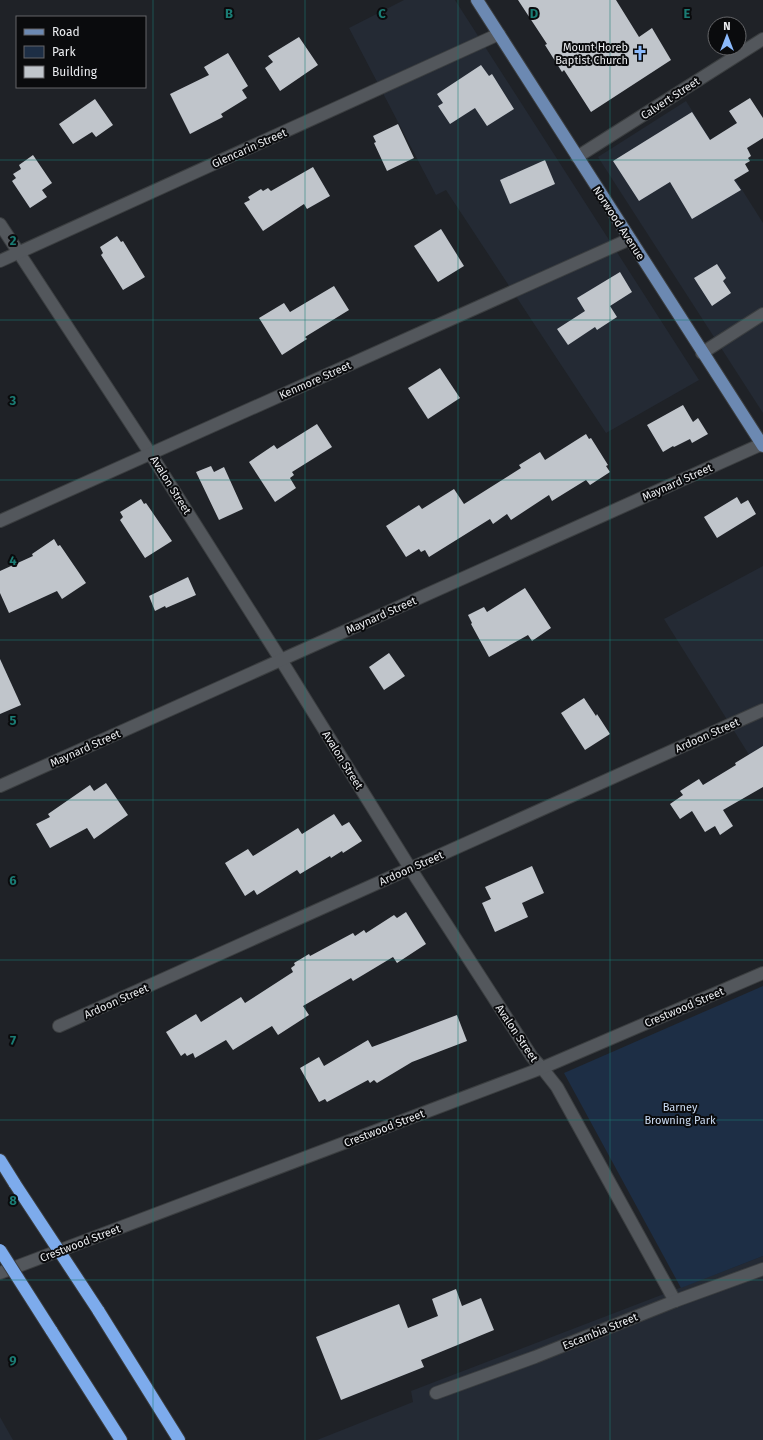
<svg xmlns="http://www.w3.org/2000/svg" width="763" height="1440" font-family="'Fira Sans',sans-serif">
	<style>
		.built { fill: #242a34 }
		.green { fill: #1d2e45 }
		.building { fill: #c0c5cb }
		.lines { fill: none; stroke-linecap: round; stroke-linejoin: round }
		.minor-casing { stroke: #3b3e40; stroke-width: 14 }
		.major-casing { stroke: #3b3e40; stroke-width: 14 }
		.highway-casing { stroke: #3b3e40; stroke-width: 14 }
		.minor { stroke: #53575c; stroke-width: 12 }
		.major { stroke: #6c89b2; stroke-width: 12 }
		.highway { stroke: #7dabec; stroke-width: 12 }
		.highway-bridge-casing { stroke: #3b3e40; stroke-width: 14; stroke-linecap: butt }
		.highway-bridge { stroke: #7dabec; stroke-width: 12 }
		.grid { fill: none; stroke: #1a7c74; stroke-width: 1; stroke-opacity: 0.55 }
		.labels { text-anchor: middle; stroke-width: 4; stroke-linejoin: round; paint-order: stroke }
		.poi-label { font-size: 11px; fill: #ebedf0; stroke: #0a0b0d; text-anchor: end }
		.street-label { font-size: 11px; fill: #ebedf0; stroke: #0a0b0d }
		.park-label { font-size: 11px; fill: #cdddf4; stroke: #0a0b0d }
		.grid-label { font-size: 13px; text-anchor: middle; font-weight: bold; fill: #1a7c74; stroke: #0a0b0d; stroke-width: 4; stroke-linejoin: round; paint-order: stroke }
	</style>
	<rect width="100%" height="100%" fill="#1f2227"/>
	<g class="built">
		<polygon points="404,0 455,0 699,380 606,433 446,190 436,195 349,28"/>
		<polygon points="686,101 763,223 763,413 598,157"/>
		<polygon points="763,566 763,777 664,619"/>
		<polygon points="763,1256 763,1440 317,1440 413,1402 411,1391"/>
		<polygon points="0,1417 13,1440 0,1440"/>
	</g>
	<polygon class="green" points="763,986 763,1256 681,1288 564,1073"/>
	<g class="building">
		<polygon points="518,0 616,0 639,37 652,28 671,60 591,112 564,70 562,72 545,45 547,44"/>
		<polygon points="299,37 318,65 280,91 265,68 273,62 268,56"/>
		<polygon points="228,53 248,86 242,90 247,98 221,114 223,117 190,134 170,94 209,75 204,67"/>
		<polygon points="481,65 489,76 492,74 514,109 487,126 475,108 450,124 438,106 443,103 437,94"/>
		<polygon points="750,98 763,118 763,138 747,148 751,156 748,158 750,161 745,164 749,171 734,180 741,190 692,219 670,182 639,201 613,161 692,112 710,140 737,123 729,111"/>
		<polygon points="95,99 113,125 96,137 92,132 73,144 59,124"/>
		<polygon points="398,124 414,158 387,171 374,143 376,142 373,136"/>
		<polygon points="33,155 52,183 42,190 47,197 30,208 12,181 16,178 13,174 21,169 19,165"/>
		<polygon points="545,160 555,184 510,204 500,180"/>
		<polygon points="313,167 330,196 307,209 304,204 263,231 244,203 250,200 248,197 261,189 263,191 268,188 271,191"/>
		<polygon points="441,229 464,266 438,282 414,246"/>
		<polygon points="117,236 121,242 123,241 145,277 123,290 101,255 103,253 100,247"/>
		<polygon points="717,264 726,278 723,281 731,293 712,306 694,278"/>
		<polygon points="620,272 632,292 610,306 617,317 597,330 595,327 568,345 557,329 585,311 577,298"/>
		<polygon points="334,286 349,310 305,337 307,339 282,355 259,318 284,303 290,312"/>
		<polygon points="440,368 460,398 428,419 408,388"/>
		<polygon points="683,405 693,422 698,418 708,434 692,443 690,439 674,447 673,446 663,452 647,425"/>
		<polygon points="317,424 332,447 292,472 294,475 290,478 296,488 275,502 249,462 274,445 277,449"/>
		<polygon points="586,434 589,439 591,438 608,465 606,466 610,472 590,485 586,480 552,501 549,495 511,520 507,514 493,524 490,519 429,557 425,550 421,552 419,549 406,557 386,526 419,505 422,509 454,489 464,504 521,468 519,465 540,452 545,460"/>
		<polygon points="211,466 214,472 224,467 243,509 219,520 196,472"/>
		<polygon points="737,497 741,504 748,500 756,514 717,538 704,517"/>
		<polygon points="141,499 144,504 146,503 172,541 145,558 120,520 123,517 120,512"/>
		<polygon points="54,539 58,546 60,545 86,583 62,599 57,591 9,613 0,593 0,571 33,556 32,554"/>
		<polygon points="188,577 196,595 166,608 165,606 155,611 149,596"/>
		<polygon points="525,588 551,628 532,641 528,635 489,657 471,624 472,623 468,615 484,607 487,612"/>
		<polygon points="389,653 405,676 384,690 369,667"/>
		<polygon points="0,659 21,705 0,714"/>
		<polygon points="584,698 596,716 597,714 610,734 585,750 561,713"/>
		<polygon points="763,746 763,787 723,810 733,826 720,835 715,826 705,832 692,811 680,819 670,804 683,795 680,791 699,779 703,785 736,765 735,763"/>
		<polygon points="106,783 128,815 94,839 87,828 50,848 36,824 50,817 48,814 90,785 94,791"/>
		<polygon points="334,814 342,826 349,822 362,841 343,853 342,851 331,858 330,856 300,874 297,870 257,895 254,890 245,896 225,863 248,849 253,856 298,828 302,834"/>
		<polygon points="532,866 544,893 522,903 528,917 495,932 482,903 491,899 485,887"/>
		<polygon points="406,912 426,944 397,963 393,957 353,981 351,978 303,1006 309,1015 278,1035 272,1026 233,1050 226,1040 195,1058 193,1053 187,1056 185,1053 181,1056 166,1032 196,1014 201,1022 241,997 245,1003 293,972 291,968 295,965 294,963 309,954 310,956 353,933 355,936 364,930 366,933 394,915 397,918"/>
		<polygon points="457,1015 467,1041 412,1062 377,1083 374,1080 370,1083 368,1080 327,1102 325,1099 319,1102 300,1068 319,1057 324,1066 368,1040 372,1047"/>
		<polygon points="456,1289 462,1306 481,1298 494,1330 421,1360 424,1367 341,1400 316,1337 399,1304 408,1328 438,1316 432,1299"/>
	</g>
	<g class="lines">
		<defs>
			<g id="minor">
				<polyline points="577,157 763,39"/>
				<polyline points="0,224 150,453 281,660 410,868 532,1057 542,1068 557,1087 675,1301"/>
				<polyline points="0,261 499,34"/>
				<polyline points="702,353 763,314"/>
				<polyline points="0,521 630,239"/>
				<polyline points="0,786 762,444"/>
				<polyline points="59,1026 763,710"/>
				<polyline points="0,1273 542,1068 763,973"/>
				<polyline points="436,1393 535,1357 675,1301 763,1269"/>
			</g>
			<polyline id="major" points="477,0 763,446"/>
			<g id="highway">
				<polyline points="0,1160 15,1184"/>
				<polyline points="98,1310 179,1440"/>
				<polyline points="51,1330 121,1440"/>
			</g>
		</defs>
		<use href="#minor" class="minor-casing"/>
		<use href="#major" class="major-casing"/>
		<use href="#highway" class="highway-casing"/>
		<use href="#minor" class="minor"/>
		<use href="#major" class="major"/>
		<use href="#highway" class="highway"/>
		<defs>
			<g id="highway-bridge">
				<polyline points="15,1184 98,1310"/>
				<polyline points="0,1250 51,1330"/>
			</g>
		</defs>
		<use href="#highway-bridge" class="highway-bridge-casing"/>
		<use href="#highway-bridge" class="highway-bridge"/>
	</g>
	<path class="grid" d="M153 0V1440M305 0V1440M458 0V1440M610 0V1440M0 160H763M0 320H763M0 480H763M0 640H763M0 800H763M0 960H763M0 1120H763M0 1280H763"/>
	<defs>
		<symbol id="church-bare" viewBox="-9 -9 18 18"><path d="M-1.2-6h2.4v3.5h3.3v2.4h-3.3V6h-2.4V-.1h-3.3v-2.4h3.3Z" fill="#8bbafc" stroke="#0a0b0d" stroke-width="2.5" paint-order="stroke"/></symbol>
	</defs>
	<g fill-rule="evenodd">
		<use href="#church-bare" x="629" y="42" width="22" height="22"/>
	</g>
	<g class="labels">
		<g class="poi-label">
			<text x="628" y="51">Mount Horeb<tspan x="628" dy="13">Baptist Church</tspan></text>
		</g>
		<g class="street-label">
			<text transform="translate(670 98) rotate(-33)" y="4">Calvert Street</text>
			<text transform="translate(249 148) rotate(-24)" y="4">Glencarin Street</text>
			<text transform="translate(619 223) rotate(57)" y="4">Norwood Avenue</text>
			<text transform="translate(315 380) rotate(-24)" y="4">Kenmore Street</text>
			<text transform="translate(677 482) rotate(-24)" y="4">Maynard Street</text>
			<text transform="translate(171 485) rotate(58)" y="4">Avalon Street</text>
			<text transform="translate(381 615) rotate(-24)" y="4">Maynard Street</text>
			<text transform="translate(707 735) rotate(-24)" y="4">Ardoon Street</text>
			<text transform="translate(85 748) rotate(-24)" y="4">Maynard Street</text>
			<text transform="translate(343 760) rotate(58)" y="4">Avalon Street</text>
			<text transform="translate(411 868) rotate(-24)" y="4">Ardoon Street</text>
			<text transform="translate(116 1001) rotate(-24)" y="4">Ardoon Street</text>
			<text transform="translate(684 1007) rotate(-23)" y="4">Crestwood Street</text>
			<text transform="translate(517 1033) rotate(56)" y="4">Avalon Street</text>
			<text transform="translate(384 1128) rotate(-21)" y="4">Crestwood Street</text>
			<text transform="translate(80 1243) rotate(-21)" y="4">Crestwood Street</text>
			<text transform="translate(600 1331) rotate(-22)" y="4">Escambia Street</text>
		</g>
		<g class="park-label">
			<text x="680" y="1111">Barney<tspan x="680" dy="13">Browning Park</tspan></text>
		</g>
	</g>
	<g class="grid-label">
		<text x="229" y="18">B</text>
		<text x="382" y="18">C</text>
		<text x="534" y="18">D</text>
		<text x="687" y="18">E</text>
		<text x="13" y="245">2</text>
		<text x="13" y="405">3</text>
		<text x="13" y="565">4</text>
		<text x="13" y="725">5</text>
		<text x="13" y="885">6</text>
		<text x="13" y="1045">7</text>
		<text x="13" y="1205">8</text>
		<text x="13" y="1365">9</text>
	</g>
	<rect x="16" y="16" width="130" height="72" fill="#0a0b0d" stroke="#646568"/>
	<rect x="24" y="29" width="20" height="6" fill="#6c89b2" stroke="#646568"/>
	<text x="52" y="36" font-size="12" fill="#ebedf0">Road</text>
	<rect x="24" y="46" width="20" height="12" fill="#1d2e45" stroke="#646568"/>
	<text x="52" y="56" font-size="12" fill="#ebedf0">Park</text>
	<rect x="24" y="66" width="20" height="12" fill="#c0c5cb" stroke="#646568"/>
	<text x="52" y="76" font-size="12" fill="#ebedf0">Building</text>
	<g transform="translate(727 36)"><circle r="19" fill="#0a0b0d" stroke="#646568"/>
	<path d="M0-3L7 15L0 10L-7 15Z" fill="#8bbafc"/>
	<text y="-6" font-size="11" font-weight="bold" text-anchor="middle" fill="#ebedf0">N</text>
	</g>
</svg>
